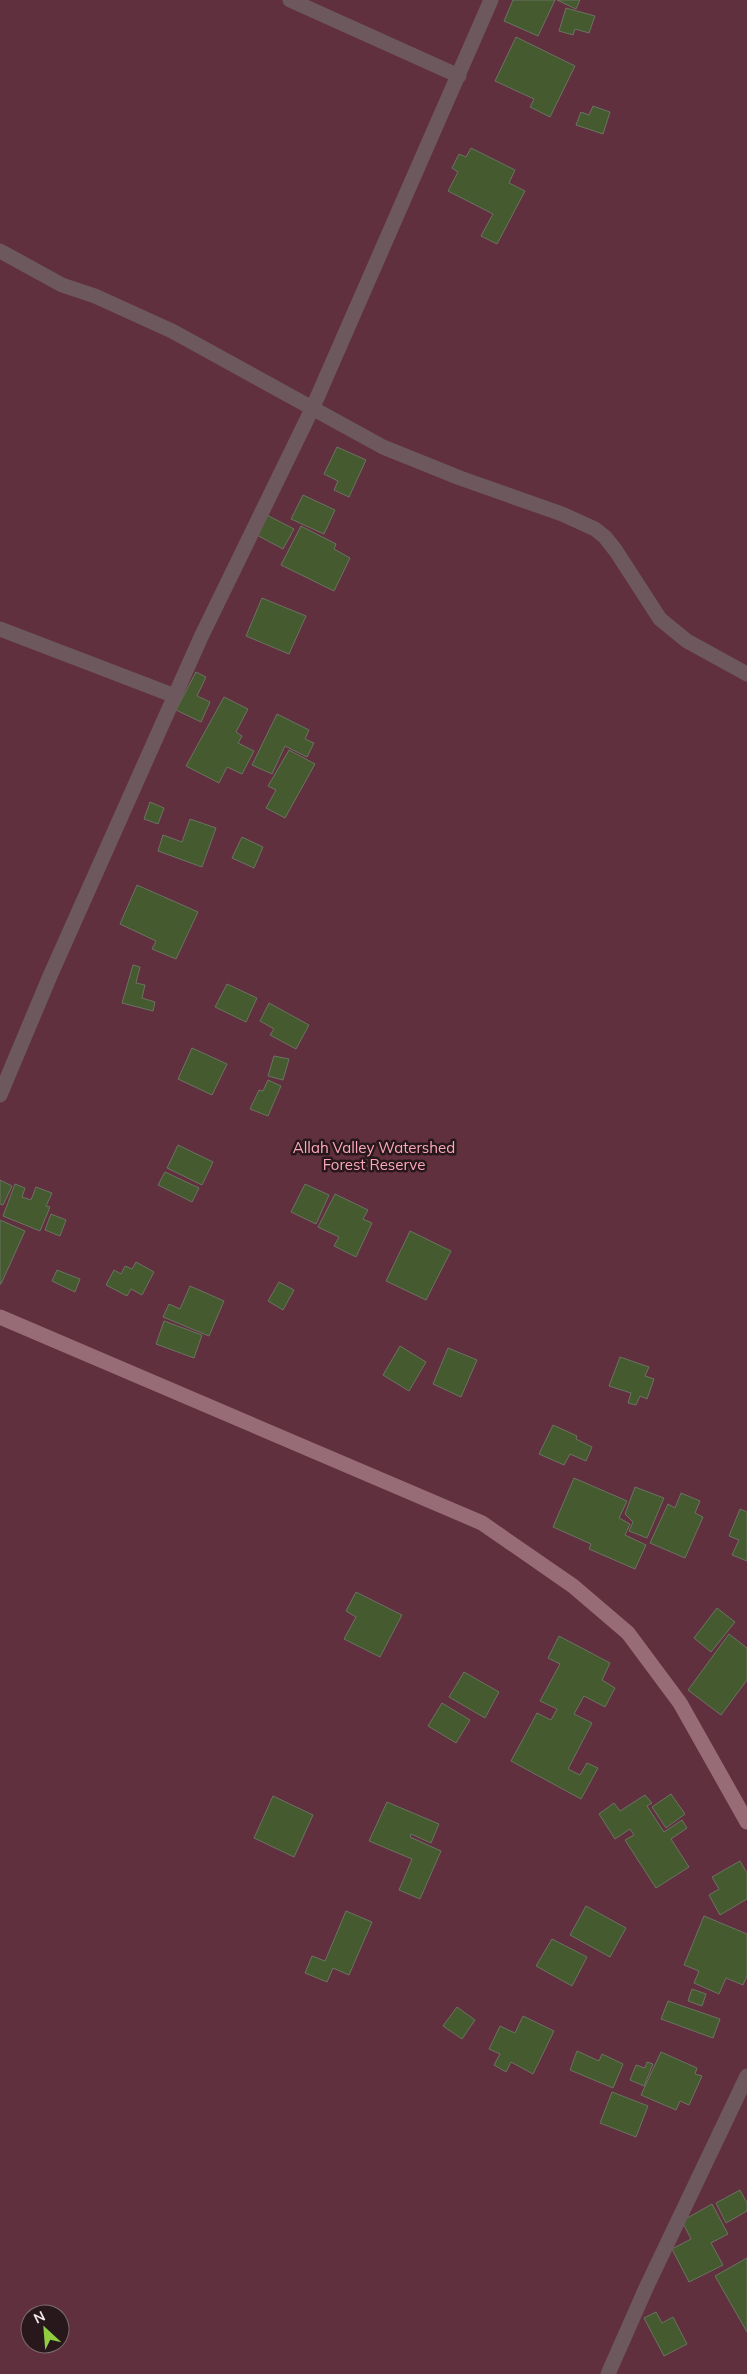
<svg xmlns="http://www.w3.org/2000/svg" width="747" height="2374" font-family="Mulish,sans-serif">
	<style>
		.green { fill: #61303e; fill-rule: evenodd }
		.building { fill: #455a2e; stroke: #6a7363 }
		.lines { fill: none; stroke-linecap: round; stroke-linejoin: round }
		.street { stroke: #6d595d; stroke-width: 15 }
		.secondary { stroke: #986c77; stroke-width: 15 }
		.labels { text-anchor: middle; stroke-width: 5; stroke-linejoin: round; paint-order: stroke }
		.park-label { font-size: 15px; fill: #fda8bd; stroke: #28181c }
	</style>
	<rect width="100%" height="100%" fill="#322125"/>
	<path class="green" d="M0 0H747V2374H0ZM30 2314H60V2344H30Z"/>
	<g class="building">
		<polygon points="513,0 555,0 538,36 504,21"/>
		<polygon points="557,0 580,0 576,9"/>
		<polygon points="566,8 595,16 589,33 575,29 573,35 559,31"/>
		<polygon points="516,37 575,66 550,117 530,107 534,99 495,81"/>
		<polygon points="593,106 610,112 603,134 576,125 581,112 589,115"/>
		<polygon points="471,148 515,170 509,183 525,191 497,244 481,236 493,214 448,191 458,172 452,168 459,154 466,157"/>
		<polygon points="337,447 366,460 349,497 334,490 338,481 324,474"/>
		<polygon points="303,495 335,510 324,534 291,519"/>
		<polygon points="265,514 294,529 283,549 255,534"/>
		<polygon points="301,526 336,544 334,549 350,558 334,591 281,565"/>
		<polygon points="262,598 306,616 289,654 246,636"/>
		<polygon points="196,672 206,677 197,696 210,702 201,722 176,710"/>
		<polygon points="224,697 248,709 236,732 242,736 238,743 254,751 242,774 227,767 219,783 186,766"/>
		<polygon points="277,714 309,730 305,739 314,743 307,757 285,746 272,774 252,765"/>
		<polygon points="289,750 315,764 285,818 266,808 276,790 268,786"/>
		<polygon points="150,802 164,808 158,824 144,819"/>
		<polygon points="190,819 216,828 202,867 158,851 163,835 182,842"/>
		<polygon points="242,837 263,847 254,868 232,858"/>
		<polygon points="137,885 198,912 176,959 152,949 156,941 120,924"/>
		<polygon points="133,965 140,967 136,983 145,985 142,998 155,1002 153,1011 122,1003"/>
		<polygon points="227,984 257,998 246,1022 215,1007"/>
		<polygon points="269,1003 309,1025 296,1049 270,1035 274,1029 260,1021"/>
		<polygon points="192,1048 227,1064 212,1095 178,1079"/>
		<polygon points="274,1056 289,1059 283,1080 268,1076"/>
		<polygon points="268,1080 281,1086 268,1116 250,1109 259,1090 263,1091"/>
		<polygon points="178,1145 213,1162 202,1185 167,1168"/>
		<polygon points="165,1172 199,1188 192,1202 158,1185"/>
		<polygon points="0,1180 12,1186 3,1205 0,1204"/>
		<polygon points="15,1184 25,1188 22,1197 31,1200 36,1187 52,1193 46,1206 50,1207 40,1231 3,1216"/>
		<polygon points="305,1184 329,1195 316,1224 291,1212"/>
		<polygon points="335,1194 368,1210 363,1219 372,1223 356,1257 334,1246 339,1237 318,1227"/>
		<polygon points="51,1214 66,1220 60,1236 45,1230"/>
		<polygon points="0,1220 25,1231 1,1284 0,1284"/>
		<polygon points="410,1231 451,1251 426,1300 386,1281"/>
		<polygon points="136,1262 154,1272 142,1295 131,1289 127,1296 106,1285 114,1270 121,1274 125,1266 132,1269"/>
		<polygon points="57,1270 80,1279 75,1292 52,1281"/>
		<polygon points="279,1282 294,1290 283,1310 268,1301"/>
		<polygon points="190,1286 224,1301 209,1336 163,1317 169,1304 180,1309"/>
		<polygon points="164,1321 202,1335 194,1358 156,1344"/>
		<polygon points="400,1346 426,1362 409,1391 383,1375"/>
		<polygon points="448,1348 477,1360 461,1397 433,1384"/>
		<polygon points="620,1357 649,1367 645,1376 654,1379 647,1399 640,1396 636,1405 628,1403 631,1393 609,1386"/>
		<polygon points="553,1425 577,1436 576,1439 592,1447 586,1461 570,1454 564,1465 539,1454"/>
		<polygon points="574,1478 627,1501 619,1518 630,1524 625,1535 646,1545 635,1569 589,1549 591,1544 553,1527"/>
		<polygon points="635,1487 664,1498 647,1538 629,1531 633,1522 625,1514"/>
		<polygon points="681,1493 700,1501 695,1513 703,1517 685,1558 650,1543 668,1504 675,1508"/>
		<polygon points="740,1509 747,1512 747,1561 732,1555 739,1540 729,1536"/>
		<polygon points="356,1592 402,1615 380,1657 344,1639 356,1617 346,1611"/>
		<polygon points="717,1608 735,1622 711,1652 694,1638"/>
		<polygon points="729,1634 747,1648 747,1680 721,1715 688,1690"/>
		<polygon points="559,1636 610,1663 602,1680 615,1688 605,1707 584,1696 574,1714 592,1723 568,1769 580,1775 587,1763 598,1768 581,1799 511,1761 537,1713 551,1720 557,1709 540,1701 560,1664 548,1658"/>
		<polygon points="464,1672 499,1692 485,1718 449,1697"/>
		<polygon points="442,1703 470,1720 456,1743 428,1726"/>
		<polygon points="671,1794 685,1814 666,1828 652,1807"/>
		<polygon points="645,1795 652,1803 647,1806 664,1832 682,1820 687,1828 671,1839 689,1867 656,1888 625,1840 634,1835 630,1829 615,1839 599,1814 614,1803 620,1811"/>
		<polygon points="273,1796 313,1815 294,1857 254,1838"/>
		<polygon points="387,1802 439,1824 431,1843 411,1834 410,1837 441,1851 420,1899 399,1890 412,1859 369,1841"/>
		<polygon points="740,1861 747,1873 747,1899 720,1915 709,1895 719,1889 712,1877"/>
		<polygon points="586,1906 626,1928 610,1957 570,1935"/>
		<polygon points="346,1911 372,1922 349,1975 333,1968 327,1982 305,1973 312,1956 325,1961"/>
		<polygon points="704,1916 747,1934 747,1976 743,1985 726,1978 719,1994 694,1983 699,1971 684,1965"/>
		<polygon points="552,1939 587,1957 572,1986 536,1966"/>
		<polygon points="692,1989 706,1994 702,2006 688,2001"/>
		<polygon points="668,2001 720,2019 713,2038 661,2019"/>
		<polygon points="457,2007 475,2020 462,2039 443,2026"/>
		<polygon points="523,2016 554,2031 533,2074 511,2062 506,2072 494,2065 500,2054 489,2049 500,2026 515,2033"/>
		<polygon points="577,2051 599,2061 602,2054 623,2064 613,2088 570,2070"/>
		<polygon points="661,2052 697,2068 695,2074 702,2076 689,2105 680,2101 676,2110 641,2095"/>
		<polygon points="647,2062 653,2064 644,2086 630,2080 636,2065 645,2068"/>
		<polygon points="612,2092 648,2106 636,2137 600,2123"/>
		<polygon points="740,2190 747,2203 747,2211 726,2223 716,2203"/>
		<polygon points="712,2204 728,2234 711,2243 723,2265 689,2282 672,2249 691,2239 682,2221"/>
		<polygon points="747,2258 747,2332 715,2276"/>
		<polygon points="656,2312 662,2323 673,2317 687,2344 664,2356 644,2318"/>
	</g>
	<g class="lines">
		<g class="street">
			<polyline points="290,0 459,76"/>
			<polyline points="0,251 62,285 95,296 172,331 383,447 460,478 562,514 595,529 605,537 616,551 660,619 687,641 747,674"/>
			<polyline points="0,629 175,696"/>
			<polyline points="0,1095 50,976 201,637 313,407 491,0"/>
			<polyline points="608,2374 646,2288 747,2076"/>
		</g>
		<polyline class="secondary" points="0,1317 482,1523 573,1586 628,1633 680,1703 747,1822"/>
	</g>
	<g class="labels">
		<g class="park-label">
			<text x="374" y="1153">Allah Valley Watershed<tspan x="374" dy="17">Forest Reserve</tspan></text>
		</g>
	</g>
	<g transform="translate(45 2329) rotate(334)"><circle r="24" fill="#28181c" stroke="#7a6c6f"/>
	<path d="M0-4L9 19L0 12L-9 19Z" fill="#90cd41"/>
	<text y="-8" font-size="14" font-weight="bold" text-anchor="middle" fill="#f5e9ec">N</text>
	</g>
</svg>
